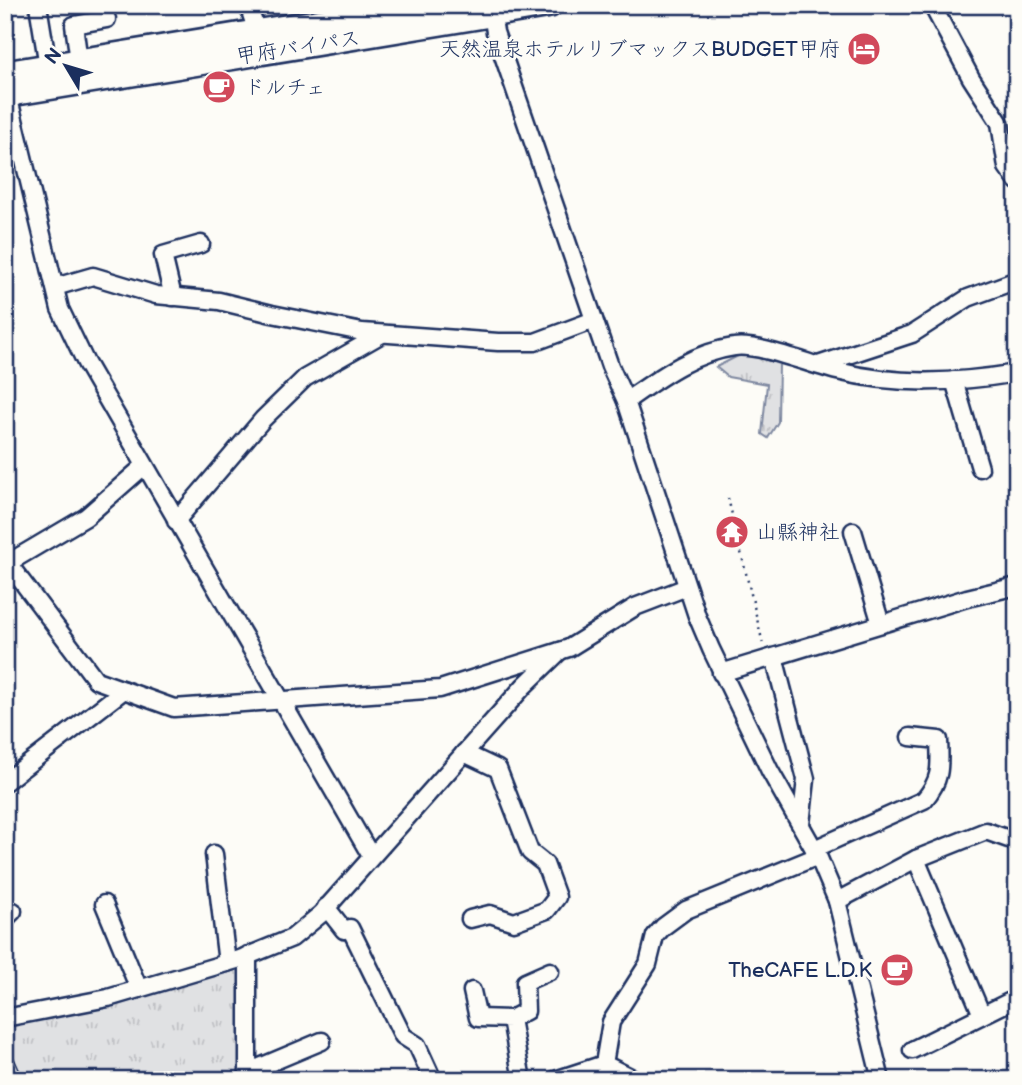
<svg xmlns="http://www.w3.org/2000/svg" width="1022" height="1085" font-family="'Balsamiq Sans','Klee One',sans-serif">
	<style>
		.grass { fill: url(#grass-tufts); stroke: #7e88a0; stroke-width: 2 }
		.lines { fill: none; stroke-linecap: round; stroke-linejoin: round }
		.minor-casing { stroke: #1b2f5e; stroke-width: 21 }
		.highway-casing { stroke: #1b2f5e; stroke-width: 28 }
		.path { stroke: #1b2f5e; stroke-width: 2.5; stroke-dasharray: 2 5; stroke-linecap: butt }
		.minor { stroke: #fdfcf7; stroke-width: 16 }
		.highway { stroke: #fdfcf7; stroke-width: 23 }
		.labels { text-anchor: middle; stroke-width: 6; stroke-linejoin: round; paint-order: stroke }
		.street-label { font-size: 21px; fill: #1b2f5e; stroke: #fdfcf7 }
		.poi-label { font-size: 21px; fill: #1b2f5e; stroke: #fdfcf7; text-anchor: end }
	</style>
	<defs>
		<pattern id="grass-tufts" width="24" height="20" patternUnits="userSpaceOnUse" patternTransform="scale(1.75)"><rect width="24" height="20" fill="#e0e1e3"/><path d="M3 7l-1-3M5 7V3M7 7l1-3M15 17l-1-3M17 17v-4M19 17l1-3" fill="none" stroke="#c0c1c5"/></pattern>
	</defs>
	<rect width="100%" height="100%" fill="#fdfcf7"/>
	<filter id="ink" filterUnits="userSpaceOnUse"><feTurbulence type="fractalNoise" baseFrequency=".0143" numOctaves="2"/><feDisplacementMap in="SourceGraphic" scale="14" xChannelSelector="R" yChannelSelector="G"/><feConvolveMatrix kernelMatrix="1 2 1 2 8 2 1 2 1" color-interpolation-filters="sRGB"/></filter>
	<g filter="url(#ink)">
		<g class="grass">
			<polygon points="744,353 779,364 778,422 768,438 762,434 767,384 728,377 716,367"/>
			<polygon points="245,959 245,1080 16,1080 5,1056 5,1020"/>
		</g>
		<g class="lines">
			<defs>
				<g id="minor">
					<polyline points="38,5 48,66"/>
					<polyline points="248,5 257,32"/>
					<polyline points="932,5 971,78 1000,123 1007,167 1017,181"/>
					<polyline points="491,7 495,32 610,366 626,401 697,616 711,649 770,771 818,856 837,901 881,1080"/>
					<polyline points="79,61 74,25 107,19"/>
					<polyline points="8,95 60,309 86,363 371,856"/>
					<polyline points="55,287 93,276 156,295 219,301 272,314 362,332 498,342 535,342 594,320"/>
					<polyline points="173,297 163,255 201,244"/>
					<polyline points="818,365 912,334 968,298 1017,280"/>
					<polyline points="954,380 980,468"/>
					<path d="M626 401C659 378 692 353 734 347 758 343 811 365 837 371 897 386 956 383 1017 373"/>
					<polyline points="176,521 263,419 305,378 382,334"/>
					<polyline points="853,531 881,624"/>
					<polyline points="5,559 96,680 124,690 5,782"/>
					<polyline points="8,563 86,517 144,466"/>
					<polyline points="774,657 806,779 801,824"/>
					<polyline points="721,673 967,598 1017,586"/>
					<polyline points="124,690 174,708 440,689 569,648 635,607 687,587"/>
					<polyline points="464,753 498,769 530,852 545,864 557,897 547,910 514,922 490,914 470,919"/>
					<path d="M814 849 924 800C942 779 940 766 939 740L910 737"/>
					<polyline points="214,854 227,963"/>
					<polyline points="916,859 982,1015"/>
					<polyline points="837,901 916,859 986,831 1017,842"/>
					<polyline points="104,904 139,989"/>
					<polyline points="326,907 344,930 350,928 403,1036 417,1045 433,1080"/>
					<polyline points="5,919 13,911"/>
					<polyline points="248,955 248,1080"/>
					<polyline points="472,991 478,1018 511,1019 522,1080"/>
					<polyline points="5,1018 108,998 240,959 292,938 321,914 524,686 560,651"/>
					<polyline points="511,1019 526,1011 525,982 550,971"/>
					<polyline points="912,1050 1017,998"/>
					<polyline points="5,1062 13,1080"/>
					<polyline points="604,1064 611,1022 648,964 655,936 663,927 686,910 818,856"/>
					<polyline points="248,1072 322,1041"/>
					<polyline points="555,1080 604,1064 636,1080"/>
				</g>
				<g id="highway">
					<polyline points="5,73 420,5"/>
					<polyline points="5,95 550,5"/>
				</g>
			</defs>
			<use href="#minor" class="minor-casing"/>
			<use href="#highway" class="highway-casing"/>
			<polyline class="path" points="728,498 763,644"/>
			<use href="#minor" class="minor"/>
			<use href="#highway" class="highway"/>
		</g>
	</g>
	<defs>
		<symbol id="hotel-disc" viewBox="-11 -11 22 22"><circle r="9.5" fill="#d1495b" stroke="#fdfcf7"/><path d="M-6-4.5h1.5V1H6V5H4.5V3h-9V5H-6ZM-4 0a1.8 1.8 0 1 1 3.6 0ZM.5 0V-2.5h3Q6-2.5 6 0Z" fill="#fff"/></symbol>
		<symbol id="cafe-disc" viewBox="-11 -11 22 22"><circle r="9.5" fill="#d1495b" stroke="#fdfcf7"/><path d="M-5.5-4.5H6V0H3Q3 3.5 0 3.5H-2.5Q-5.5 3.5-5.5 0ZM3-3.2v2h1.7v-2ZM-6 4.5H4V6H-6Z" fill="#fff"/></symbol>
		<symbol id="temple-disc" viewBox="-11 -11 22 22"><circle r="9.5" fill="#d1495b" stroke="#fdfcf7"/><path d="M0-6L5-2H3V0L6.5 2.5H4V6H1.5V3h-3V6H-4V2.5H-6.5L-3 0V-2H-5Z" fill="#fff"/></symbol>
	</defs>
	<g fill-rule="evenodd">
		<use href="#hotel-disc" x="845" y="30" width="38" height="38"/>
		<use href="#cafe-disc" x="200" y="68" width="38" height="38"/>
		<use href="#temple-disc" x="713" y="513" width="38" height="38"/>
		<use href="#cafe-disc" x="878" y="951" width="38" height="38"/>
	</g>
	<g class="labels">
		<g class="street-label">
			<text transform="translate(298 47) rotate(-9)" y="7">甲府バイパス</text>
		</g>
		<g class="poi-label">
			<text x="840" y="56">天然温泉ホテルリブマックスBUDGET甲府</text>
			<text x="244" y="94" text-anchor="start">ドルチェ</text>
			<text x="756" y="539" text-anchor="start">山縣神社</text>
			<text x="872" y="977">TheCAFE L.D.K</text>
		</g>
	</g>
	<rect width="1022" height="1085" fill="none" stroke="#fdfcf7" stroke-width="28"/>
	<rect x="14" y="14" width="994" height="1057" fill="none" stroke="#1b2f5e" stroke-width="2.5" filter="url(#ink)"/>
	<g transform="translate(66 66) rotate(308)" stroke="#fdfcf7" stroke-width="5" paint-order="stroke">
	<path d="M0-5L12 26L0 18L-12 26Z" fill="#1b2f5e"/>
	<text y="-10" font-size="19" font-weight="bold" text-anchor="middle" fill="#1b2f5e">N</text>
	</g>
</svg>
